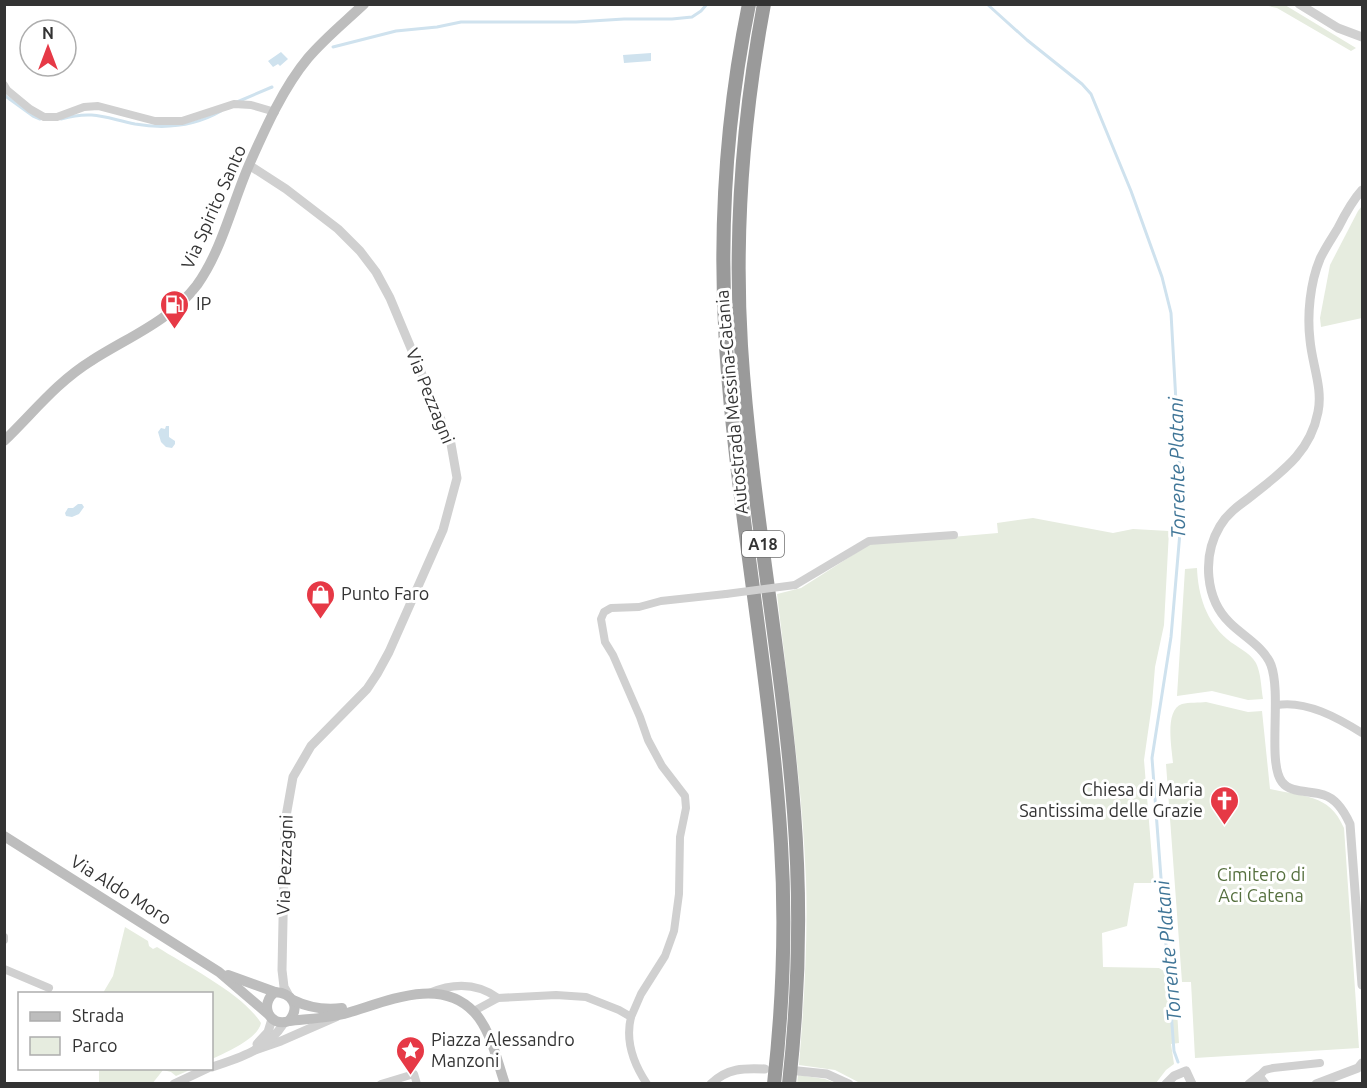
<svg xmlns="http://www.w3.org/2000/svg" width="1367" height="1088" font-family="Ubuntu,sans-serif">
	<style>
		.green { fill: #e6ecdf }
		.water { fill: #cfe2ee }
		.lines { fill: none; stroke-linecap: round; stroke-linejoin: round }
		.stream { stroke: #cfe2ee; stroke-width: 3 }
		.minor { stroke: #d0d0d0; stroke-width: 8 }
		.tertiary { stroke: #d0d0d0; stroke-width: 9 }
		.secondary { stroke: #bdbdbd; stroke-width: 10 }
		.motorway { stroke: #9a9a9a; stroke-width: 14 }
		.minor-bridge { stroke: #d0d0d0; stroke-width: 8 }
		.labels { text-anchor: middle; stroke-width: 6; stroke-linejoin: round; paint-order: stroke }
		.shield { fill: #fff; stroke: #707070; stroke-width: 1.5 }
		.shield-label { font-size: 16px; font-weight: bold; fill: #333 }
		.street-label { font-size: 18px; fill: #333; stroke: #fff }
		.poi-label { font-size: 18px; fill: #333; stroke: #fff; text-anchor: start }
		.park-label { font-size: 18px; fill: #56703f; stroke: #fff }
		.water-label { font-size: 20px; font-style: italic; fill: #3f7597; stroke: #fff }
	</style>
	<rect width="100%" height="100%" fill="#fff"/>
	<g class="green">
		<polygon points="1264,5 1285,5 1356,48 1351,51 1277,8"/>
		<polygon points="1362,206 1362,318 1321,327 1320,318 1330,265 1358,211"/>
		<path d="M1033 518 1113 533 1133 529 1169 531 1164 625 1155 667 1152 704 1144 760 1154 883H1134L1127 926 1102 933 1103 967 1159 968 1175 978 1179 1043 1171 1044 1174 1064 1166 1070 1156 1083H860L835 1070 799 1065C804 1003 808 941 806 879 802 783 788 688 777 594L801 588 870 544 998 533 997 523Z"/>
		<path d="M1197 568C1198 595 1206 621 1227 639 1236 647 1250 652 1256 663 1261 673 1261 687 1263 699L1248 700 1212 691 1177 696 1185 569Z"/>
		<path d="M1206 702 1248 712 1262 711 1270 789C1303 797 1329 793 1344 828L1359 1048 1195 1058 1191 982H1182L1166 764 1173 763C1172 749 1164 710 1182 704 1189 702 1199 703 1206 702Z"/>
		<path d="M125 927 148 941 149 946 153 949 157 947C187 966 243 994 261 1023 258 1039 225 1053 212 1059V994L103 993 113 976Z"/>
		<polygon points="99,1069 99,1068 192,1069 176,1076 171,1072 163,1070 152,1084 99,1083"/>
		<polygon points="798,1075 825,1079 836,1083 797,1084"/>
	</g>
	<g class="water">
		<polygon points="281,52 288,59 280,66 278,64 273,67 268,61"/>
		<polygon points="651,53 651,61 624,63 623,55"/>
		<polygon points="166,426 169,426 169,437 175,441 175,444 172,448 166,447 161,442 158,432 161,428 165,429"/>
		<polygon points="78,504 82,504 84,507 79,514 72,517 66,516 65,513 68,508 73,508"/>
	</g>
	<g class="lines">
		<g class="stream">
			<polyline points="987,4 1027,40 1082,84 1091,94 1131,191 1162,277 1171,313 1182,509 1171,637 1152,758 1174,1051 1178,1062"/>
			<polyline points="333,47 396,31 437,27 461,22 576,22 624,19 672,19 692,17 701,11 707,4"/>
			<polyline points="4,95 33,116 40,119"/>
			<polyline points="237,102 272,87"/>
			<path d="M61 119C94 110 105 118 135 124 164 129 195 126 221 111"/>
		</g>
		<g class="minor">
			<polyline points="4,85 7,90 30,109 44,117 57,117 84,107 98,106 155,121 182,121 234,104 251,105 275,112"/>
			<polyline points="795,585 869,541 954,535"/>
			<path d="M1277 705C1306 700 1338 718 1362 733"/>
			<polyline points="4,937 4,940"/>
			<polyline points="4,969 49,988"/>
			<path d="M429 993C453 983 476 982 498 998"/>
			<path d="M474 1011 498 998 556 995 586 997 619 1010 631 1017C625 1041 633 1063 647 1084"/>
			<polyline points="631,1017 641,994 665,956 674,931 679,894 680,837 686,808 685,796 662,766 648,740 640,717 613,655 605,642 601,619 604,612 611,608 639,607 661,601 726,594"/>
			<polyline points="1259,1076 1265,1070 1273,1068 1320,1063"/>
			<polyline points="381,1084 414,1074 417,1084"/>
		</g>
		<g class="tertiary">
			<polyline points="1299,4 1338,28 1362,37"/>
			<polyline points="249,165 286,189 338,229 360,251 376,272 390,298 451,444 457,478 443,530 389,652 377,674 367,689 311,746 293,777 285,822 282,970 284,987 289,996"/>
			<path d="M1362 190C1352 201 1345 214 1338 228 1332 238 1325 248 1320 259 1310 283 1307 315 1310 340 1312 364 1323 388 1318 412 1310 454 1280 473 1249 498 1238 506 1227 514 1220 526 1202 556 1205 599 1230 623 1243 636 1264 647 1271 665 1282 695 1267 763 1282 782 1291 794 1311 790 1324 795 1337 799 1345 813 1350 824L1362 985"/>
			<polyline points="257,1044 268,1032 272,1019"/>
			<polyline points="255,1050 281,1041 336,1017"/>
			<path d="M212 1067C240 1058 268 1049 284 1023"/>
			<polyline points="798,1071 827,1074 849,1084"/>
			<polyline points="174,1084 208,1068"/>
			<path d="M711 1084C727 1068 744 1068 765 1069"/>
			<polyline points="1166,1084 1174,1076 1186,1071 1192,1084"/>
			<polyline points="1249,1084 1259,1076 1265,1084"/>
			<polyline points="1316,1084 1358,1068 1362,1063"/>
		</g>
		<g class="secondary">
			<path d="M4 441C33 413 57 382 91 361 128 337 169 322 197 285 222 250 232 204 249 165 265 129 283 88 308 58 325 38 345 22 364 4"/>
			<polyline points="4,836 219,972 268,1014"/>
			<polyline points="228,975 275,992"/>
			<path d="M275 992C292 993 301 1006 289 1021 269 1028 259 1004 275 992Z"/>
			<path d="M293 1000C309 1008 325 1010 342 1008"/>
			<path d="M289 1021C307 1019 327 1018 344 1014 384 1003 439 975 474 1012 491 1030 497 1061 505 1084"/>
		</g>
		<g class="motorway">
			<path d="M749 4C726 116 719 233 726 346 737 513 771 677 781 844 786 924 783 1004 774 1084"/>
			<path d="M764 4C743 117 734 232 741 346 751 502 782 656 794 812 801 902 799 993 789 1084"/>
		</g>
		<polyline class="minor-bridge" points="726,594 795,585"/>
	</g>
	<defs>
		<symbol id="fuel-pin" viewBox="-11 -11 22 30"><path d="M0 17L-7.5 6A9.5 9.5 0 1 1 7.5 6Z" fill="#e63946" stroke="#fff"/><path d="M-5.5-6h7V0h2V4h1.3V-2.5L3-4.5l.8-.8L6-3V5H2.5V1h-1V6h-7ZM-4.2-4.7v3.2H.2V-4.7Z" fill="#fff"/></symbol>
		<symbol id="shop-pin" viewBox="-11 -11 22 30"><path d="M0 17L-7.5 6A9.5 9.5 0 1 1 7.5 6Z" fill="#e63946" stroke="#fff"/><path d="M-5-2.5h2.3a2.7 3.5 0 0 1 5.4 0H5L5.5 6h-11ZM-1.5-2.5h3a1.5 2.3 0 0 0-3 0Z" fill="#fff"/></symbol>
		<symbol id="church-pin" viewBox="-11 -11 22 30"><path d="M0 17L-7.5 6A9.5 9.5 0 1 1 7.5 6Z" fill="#e63946" stroke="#fff"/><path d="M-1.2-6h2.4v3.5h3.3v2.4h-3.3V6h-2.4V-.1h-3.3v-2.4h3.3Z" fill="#fff"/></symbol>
		<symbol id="sight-pin" viewBox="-11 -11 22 30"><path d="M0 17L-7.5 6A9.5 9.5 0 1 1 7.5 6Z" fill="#e63946" stroke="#fff"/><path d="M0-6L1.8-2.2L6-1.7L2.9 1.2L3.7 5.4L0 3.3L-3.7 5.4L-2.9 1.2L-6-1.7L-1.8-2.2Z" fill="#fff"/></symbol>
	</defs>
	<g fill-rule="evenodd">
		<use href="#fuel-pin" x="158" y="288" width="33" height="45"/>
		<use href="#shop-pin" x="304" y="578" width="33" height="45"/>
		<use href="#church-pin" x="1208" y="784" width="33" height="45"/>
		<use href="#sight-pin" x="394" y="1034" width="33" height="45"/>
	</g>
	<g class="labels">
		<rect class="shield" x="742" y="531" width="42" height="26" rx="4.5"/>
		<g class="shield-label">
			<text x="763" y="550">A18</text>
		</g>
		<g class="street-label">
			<text transform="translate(214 207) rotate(-66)" y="6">Via Spirito Santo</text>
			<text transform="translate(430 396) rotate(68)" y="6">Via Pezzagni</text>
			<text transform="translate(732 402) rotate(-95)" y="6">Autostrada Messina-Catania</text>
			<text transform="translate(285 865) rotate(-88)" y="6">Via Pezzagni</text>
			<text transform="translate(121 890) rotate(32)" y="6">Via Aldo Moro</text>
		</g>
		<g class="poi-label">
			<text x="196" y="310">IP</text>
			<text x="341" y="600">Punto Faro</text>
			<text x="1203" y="796" text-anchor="end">Chiesa di Maria<tspan x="1203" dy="21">Santissima delle Grazie</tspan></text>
			<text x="431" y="1046">Piazza Alessandro<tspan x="431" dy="21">Manzoni</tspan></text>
		</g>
		<g class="park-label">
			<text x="1261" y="881">Cimitero di<tspan x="1261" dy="21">Aci Catena</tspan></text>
		</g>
		<g class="water-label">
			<text transform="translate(1177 468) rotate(-91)" y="7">Torrente Platani</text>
			<text transform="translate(1168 951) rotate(-95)" y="7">Torrente Platani</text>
		</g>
	</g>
	<rect width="1367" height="1088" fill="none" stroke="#333333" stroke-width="12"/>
	<rect x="18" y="992" width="195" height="78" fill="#ffffff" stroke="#adadad" stroke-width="1.5"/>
	<rect x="30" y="1012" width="30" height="9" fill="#bdbdbd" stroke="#adadad" stroke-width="1.5"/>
	<text x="72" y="1022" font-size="18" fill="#333333">Strada</text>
	<rect x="30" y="1037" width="30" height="18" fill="#e6ecdf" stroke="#adadad" stroke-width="1.5"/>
	<text x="72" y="1052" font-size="18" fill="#333333">Parco</text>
	<g transform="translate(48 48)"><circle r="28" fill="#ffffff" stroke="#adadad" stroke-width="1.5"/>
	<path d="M0-4.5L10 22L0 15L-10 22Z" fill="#e63946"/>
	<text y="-9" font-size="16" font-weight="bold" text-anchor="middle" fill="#333333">N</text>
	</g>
</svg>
